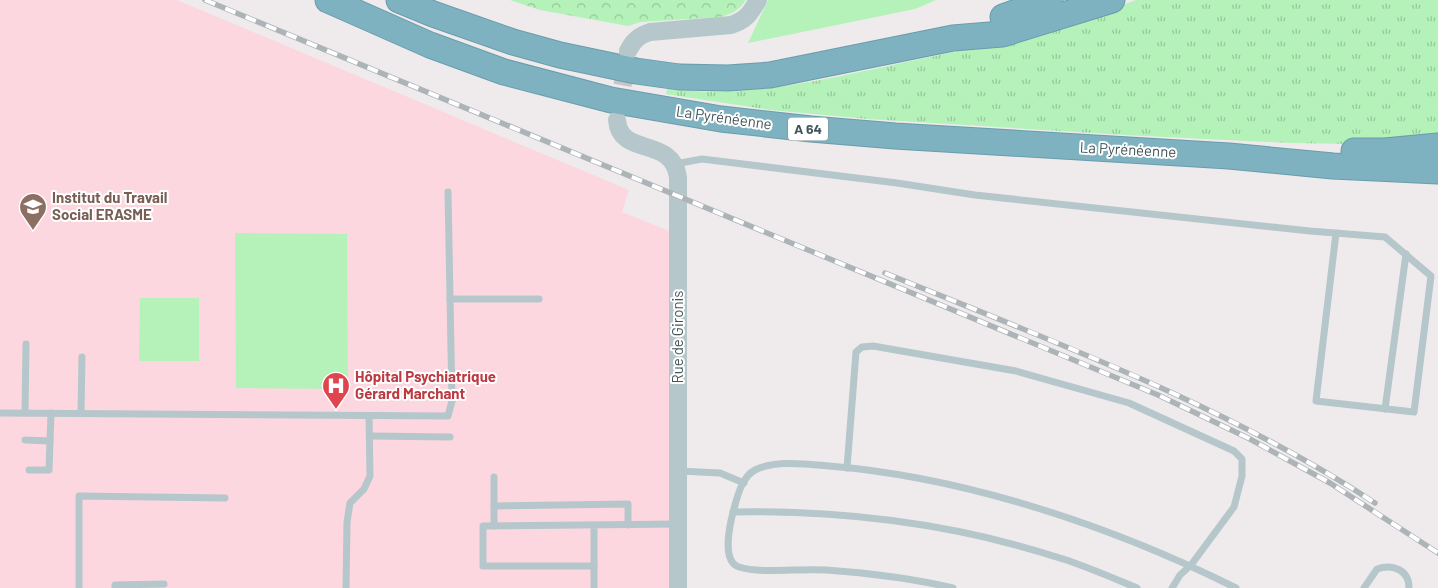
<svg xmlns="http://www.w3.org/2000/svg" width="1438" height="588" font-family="Barlow,sans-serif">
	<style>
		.medical { fill: #fdd7e0 }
		.grass { fill: url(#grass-tufts) }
		.park { fill: url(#park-crowns) }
		.garden { fill: #b4f2b9 }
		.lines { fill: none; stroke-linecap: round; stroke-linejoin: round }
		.tertiary-tunnel { stroke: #c4c6c8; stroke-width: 18; stroke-dasharray: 18 9; stroke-linecap: butt }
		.motorway-casing { stroke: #699dac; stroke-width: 27 }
		.service { stroke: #b5c7ca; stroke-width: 7 }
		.tertiary { stroke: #b5c7ca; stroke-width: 18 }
		.motorway { stroke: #7eb2c0; stroke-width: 25 }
		.rail-casing { stroke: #adb4b7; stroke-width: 5.5 }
		.rail { stroke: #fff; stroke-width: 4; stroke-dasharray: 11; stroke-linecap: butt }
		.labels { text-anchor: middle; stroke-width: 4; stroke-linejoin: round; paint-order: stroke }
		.shield { fill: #fff; stroke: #7b898c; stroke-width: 1 }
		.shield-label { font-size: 14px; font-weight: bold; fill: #42565a }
		.street-label { font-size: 15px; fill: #42565a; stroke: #fff }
		.education-label { font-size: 15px; font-weight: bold; fill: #785e54; stroke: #fff; text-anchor: start }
		.health-label { font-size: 15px; font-weight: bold; fill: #be3a42; stroke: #fff; text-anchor: start }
	</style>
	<defs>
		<pattern id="grass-tufts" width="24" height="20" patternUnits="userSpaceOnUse" patternTransform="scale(1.25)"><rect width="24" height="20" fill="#b4f2b9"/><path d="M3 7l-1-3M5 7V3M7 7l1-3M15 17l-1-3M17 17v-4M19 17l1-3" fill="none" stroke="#94c799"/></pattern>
		<pattern id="park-crowns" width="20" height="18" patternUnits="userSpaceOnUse" patternTransform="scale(1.25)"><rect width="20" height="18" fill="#b4f2b9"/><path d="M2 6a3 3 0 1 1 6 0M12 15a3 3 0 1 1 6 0" fill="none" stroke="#94c799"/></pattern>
	</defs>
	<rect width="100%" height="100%" fill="#efebec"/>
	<polygon class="medical" points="0,0 177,0 629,190 622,212 672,232 671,588 0,588"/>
	<path class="grass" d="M1136 0H1438V135L1352 144 1290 143 1125 135 868 119 770 110 666 94 667 89C690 91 715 93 738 91 795 87 851 74 906 62 984 46 1062 29 1136 0Z"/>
	<path class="park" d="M510 0H746C739 10 732 14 720 17L641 22 628 26 540 10Z"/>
	<g class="garden">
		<polygon points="768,0 936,0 915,9 748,43"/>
		<polygon points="235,233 347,234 348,389 236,388"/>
		<polygon points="140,298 199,298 199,361 139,361"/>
	</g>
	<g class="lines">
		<polyline class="tertiary-tunnel" points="618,112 627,59"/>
		<defs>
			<g id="motorway">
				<polyline points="328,0 430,45 504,72 611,100 721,119 811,129 895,136 1229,156 1333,166 1438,171"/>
				<polyline points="399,0 433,14 513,42 560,55 636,71 679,77 728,78 770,75 953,38 1002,34 1112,0"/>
				<polyline points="1003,17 1050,0"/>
				<polyline points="1354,151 1385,151 1438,146"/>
			</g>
		</defs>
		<use href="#motorway" class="motorway-casing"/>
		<g class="service">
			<polyline points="675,164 702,159 897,183 975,195 1310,231 1385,237 1431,276 1414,412 1316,401 1336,233"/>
			<polyline points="450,299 539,299"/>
			<polyline points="1385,409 1406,254"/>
			<polyline points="0,413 448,416 452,401 448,192"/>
			<polyline points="25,413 26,344"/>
			<polyline points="81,413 82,357"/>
			<polyline points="370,436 450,437"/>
			<polyline points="25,440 50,441"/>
			<polyline points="847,468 856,352 862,347 873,346 1016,371 1129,403 1234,451 1242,459 1242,476 1234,507 1191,565 1180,575 1172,588"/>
			<polyline points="29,470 49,470 51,413"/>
			<polyline points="679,471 720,473 744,483"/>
			<polyline points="494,506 494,477"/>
			<path d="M733 512C845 510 956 524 1063 559 1088 567 1113 578 1137 588"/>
			<polyline points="494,526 494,506 628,504 628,525"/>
			<polyline points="594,526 594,566 483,566 483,526 679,524"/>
			<polyline points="594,566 594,588"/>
			<polyline points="79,588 79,496 225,498"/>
			<polyline points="115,588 115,585 164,584"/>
			<polyline points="346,588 347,522 350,503 364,489 370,476 369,416"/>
			<path d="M953 588C911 578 868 573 826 570 801 568 761 574 739 567 720 561 731 519 735 505 738 494 743 476 755 470 774 460 807 464 829 466 966 477 1114 527 1236 588"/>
			<path d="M1364 588 1377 569C1392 564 1409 569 1409 588"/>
		</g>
		<g class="tertiary">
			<path d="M628 51C633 40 640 35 650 32L731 25C746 20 750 14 758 0"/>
			<path d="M617 120C620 158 672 135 678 177V588"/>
		</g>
		<use href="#motorway" class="motorway"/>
		<defs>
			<g id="rail">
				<polyline points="205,0 1158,395 1248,438 1330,483 1438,553"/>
				<path d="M885 273C1051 341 1224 404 1375 503"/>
			</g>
		</defs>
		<use href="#rail" class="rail-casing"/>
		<use href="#rail" class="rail"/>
	</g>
	<defs>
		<symbol id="university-pin" viewBox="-11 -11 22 30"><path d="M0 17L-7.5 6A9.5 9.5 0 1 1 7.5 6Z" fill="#8d6e63" stroke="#fff"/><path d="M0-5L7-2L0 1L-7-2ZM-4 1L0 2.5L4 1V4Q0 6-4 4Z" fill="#fff"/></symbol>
		<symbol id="hospital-pin" viewBox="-11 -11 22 30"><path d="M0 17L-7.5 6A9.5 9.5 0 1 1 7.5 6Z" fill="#e0444e" stroke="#fff"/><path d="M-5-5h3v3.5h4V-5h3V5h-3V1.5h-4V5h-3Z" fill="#fff"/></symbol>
	</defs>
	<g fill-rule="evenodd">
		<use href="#university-pin" x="17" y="191" width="32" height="43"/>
		<use href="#hospital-pin" x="320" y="370" width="32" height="43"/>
	</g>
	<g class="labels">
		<rect class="shield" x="788" y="117.5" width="40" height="23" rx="4"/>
		<g class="shield-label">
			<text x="808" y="134">A 64</text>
		</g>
		<g class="street-label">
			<text transform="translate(724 118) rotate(8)" y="5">La Pyrénéenne</text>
			<text transform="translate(1128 150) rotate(3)" y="5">La Pyrénéenne</text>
			<text transform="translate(678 337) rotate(-90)" y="5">Rue de Gironis</text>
		</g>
		<g class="education-label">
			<text x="52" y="203">Institut du Travail<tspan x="52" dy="17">Social ERASME</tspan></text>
		</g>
		<g class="health-label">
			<text x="355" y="382">Hôpital Psychiatrique<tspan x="355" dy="17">Gérard Marchant</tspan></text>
		</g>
	</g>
</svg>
